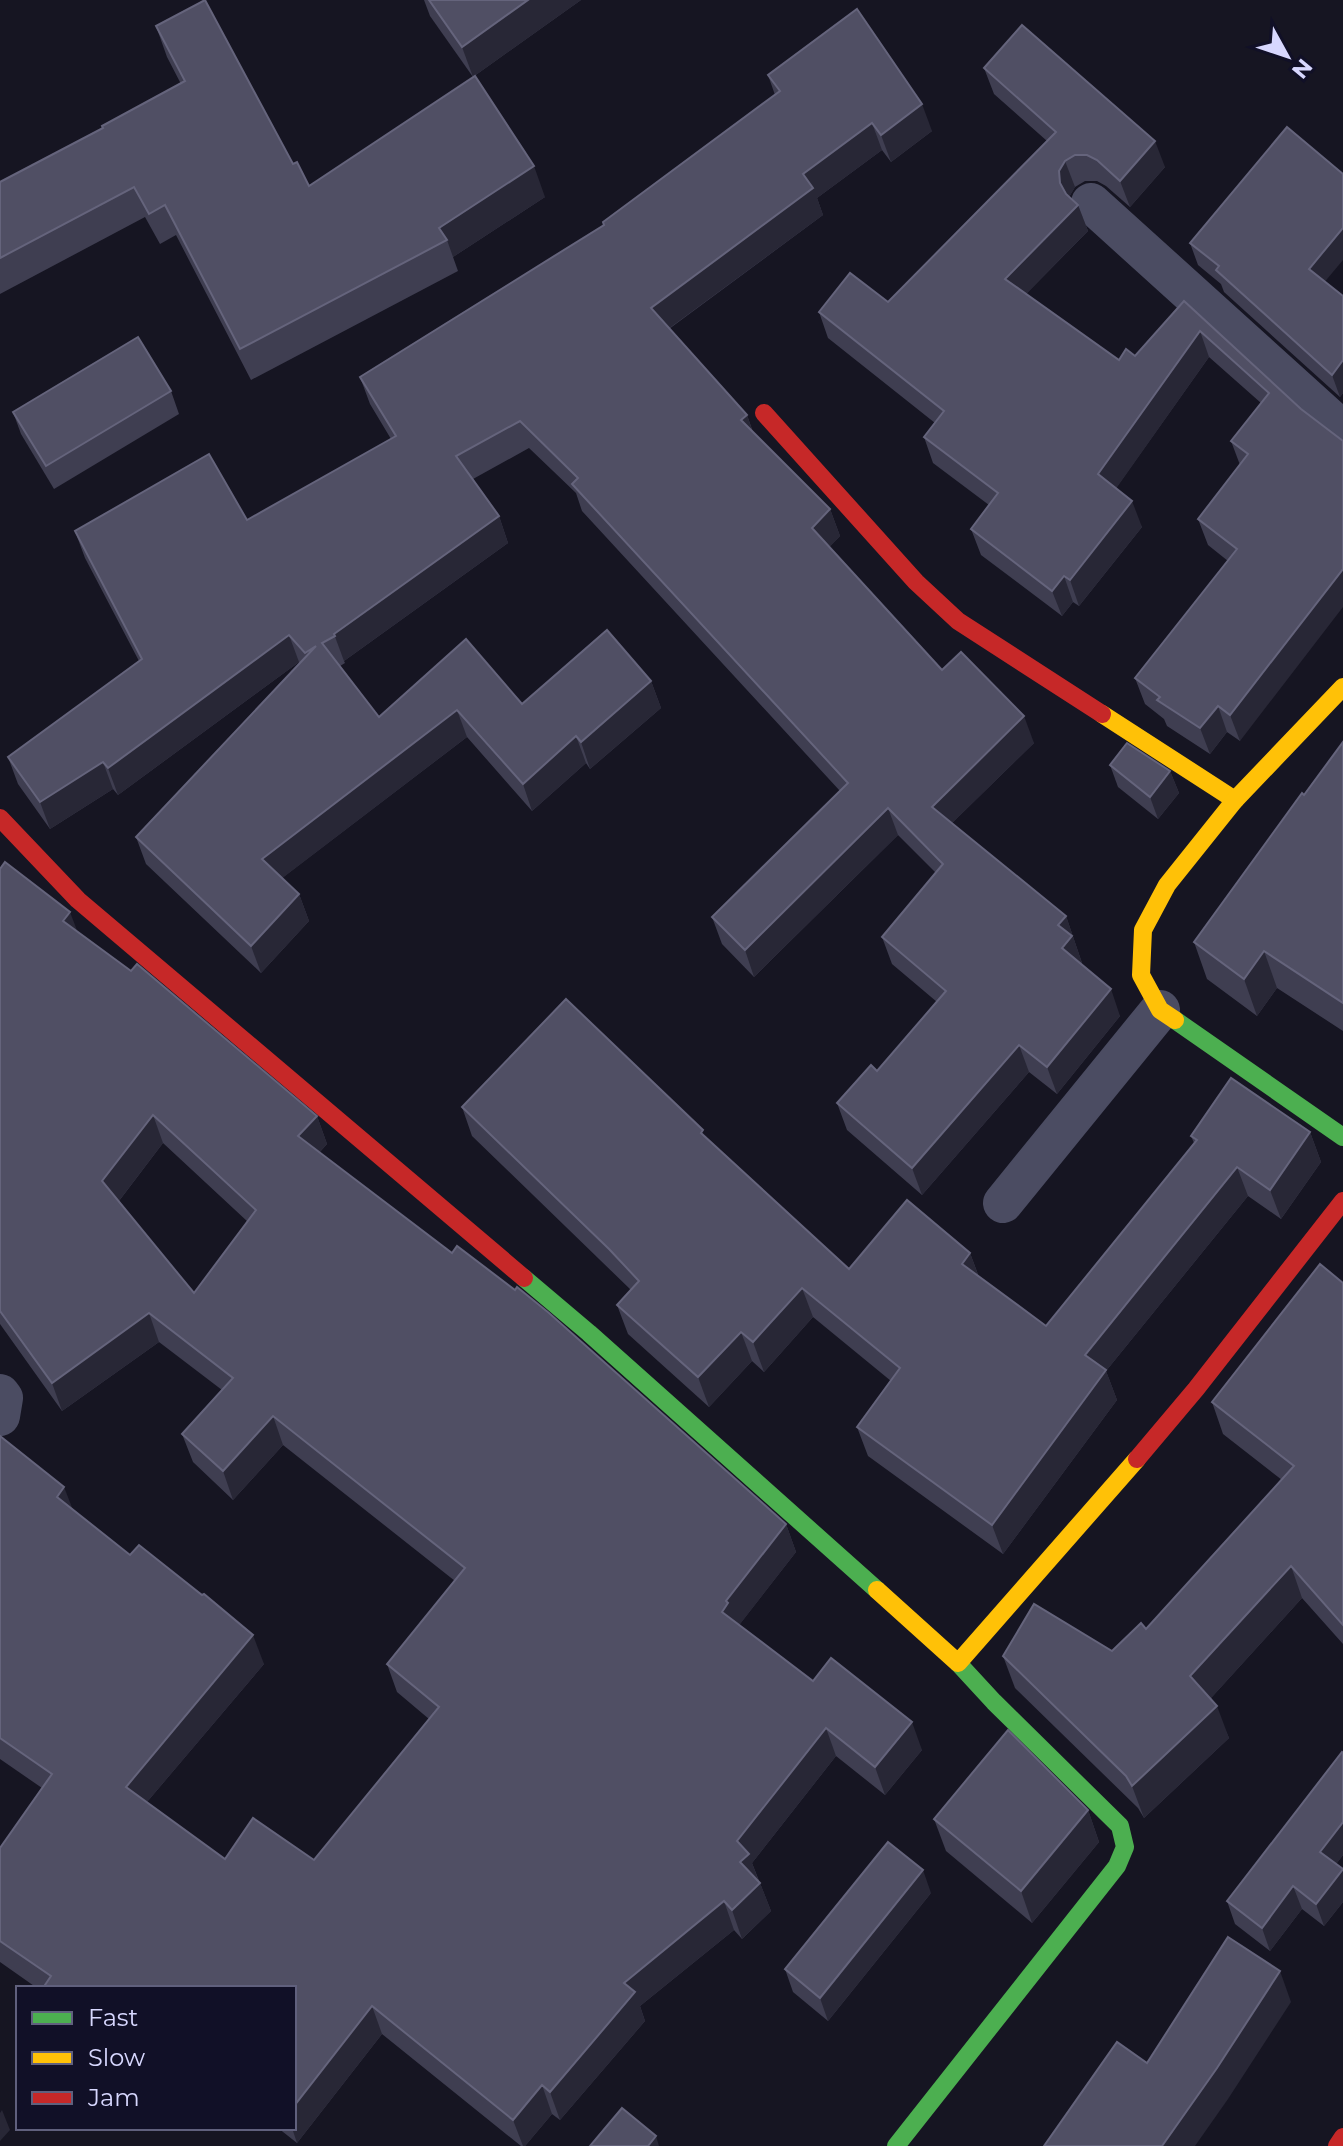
<svg xmlns="http://www.w3.org/2000/svg" width="1343" height="2146" font-family="Montserrat,sans-serif">
	<style>
		.lines { fill: none; stroke-linecap: round; stroke-linejoin: round }
		.street { stroke: #4b4c62; stroke-width: 40 }
		.fast { stroke: #4caf50; stroke-width: 18 }
		.slow { stroke: #ffc107; stroke-width: 18 }
		.jam { stroke: #c62828; stroke-width: 18 }
		.wall { fill: #3f3e51; fill-rule: evenodd }
		.shaded-wall { fill: #282736 }
		.building { fill: #504f64; stroke: #65647c; stroke-width: 2; fill-rule: evenodd }
	</style>
	<rect width="100%" height="100%" fill="#161522"/>
	<g class="lines">
		<g class="street">
			<polyline points="1091,203 1343,431"/>
			<polyline points="1003,1203 1160,1010"/>
			<polyline points="0,1394 3,1398 0,1416"/>
		</g>
		<g class="fast">
			<polyline points="1175,1020 1343,1137"/>
			<polyline points="524,1278 589,1333 877,1590"/>
			<polyline points="896,2146 1117,1866 1125,1847 1120,1826 994,1702 958,1663"/>
		</g>
		<g class="slow">
			<polyline points="1102,714 1235,800"/>
			<polyline points="1175,1020 1160,1010 1141,975 1143,930 1167,885 1235,800 1343,687"/>
			<polyline points="877,1590 958,1663 1137,1459"/>
		</g>
		<g class="jam">
			<polyline points="764,413 916,582 958,621 1102,714"/>
			<polyline points="0,818 78,900 524,1278"/>
			<polyline points="1137,1459 1196,1389 1343,1201"/>
			<polyline points="1337,2146 1343,2137"/>
		</g>
	</g>
	<g class="wall">
		<polygon points="424,0 581,0 473,77 430,16"/>
		<polygon points="156,26 293,164 309,186 545,197 453,257 458,271 251,380 176,235 160,244 145,217 0,294 0,182 102,128 181,84 167,57"/>
		<polygon points="984,68 1165,167 1130,207 1106,186 1097,181 1085,181 1075,187 1069,197 1078,205 1088,231 1026,294 1119,360 1135,356 1184,301 1301,409 1240,741 1227,732 1210,754 1167,726 1164,719 1145,704 1135,678 1228,561 1208,545 1198,519 1240,465 1231,441 1261,403 1209,357 1116,488 1142,527 1079,606 1073,602 1062,616 981,555 971,529 989,505 933,463 924,437 935,423 828,338 819,312 888,302 1047,141 994,94"/>
		<polygon points="768,75 932,131 891,162 882,150 817,198 823,215 669,329 747,415 753,432 830,509 840,536 829,547 942,670 1034,743 952,823 1066,916 1082,963 1081,964 1120,1016 1057,1094 1029,1072 922,1195 847,1130 837,1103 877,1071 937,1002 892,964 882,937 936,873 898,835 754,977 722,944 712,917 840,791 582,511 576,493 529,448 473,479 499,516 508,543 344,661 345,663 340,666 379,717 522,704 651,681 661,708 590,769 586,763 532,811 467,737 282,878 299,894 309,921 261,973 146,864 136,837 300,664 299,662 118,795 113,789 50,829 18,784 8,757 139,661 85,558 75,531 247,520 391,439 370,404 360,377 604,225 775,95"/>
		<polygon points="1190,243 1325,282 1343,296 1343,393 1340,397 1224,292 1221,284 1198,265"/>
		<polygon points="171,391 179,414 54,489 21,434 13,412"/>
		<polygon points="1343,742 1343,1031 1277,988 1257,1016 1207,979 1194,942"/>
		<polygon points="1110,765 1170,771 1179,793 1158,819 1118,787"/>
		<path d="M0 869 77 932 317 1116 327 1144 319 1153 786 1524 796 1552 739 1625 813 1681 922 1750 885 1795 836 1756 752 1863 771 1911 742 1939 734 1930 640 2006 645 2021 560 2120 552 2114 525 2146H521L382 2034 297 2143 278 2128H294V1988H37L0 1962V1848L42 1788 0 1759V1436L73 1509 264 1664 147 1802 225 1859 314 1860 429 1719 397 1692 387 1664 455 1581 283 1445 233 1500 193 1462 182 1434 222 1390 159 1342 62 1411 0 1324ZM163 1143 248 1222 194 1293 119 1201Z"/>
		<polygon points="462,1107 705,1136 849,1269 970,1253 979,1277 1046,1326 1194,1143 1191,1136 1310,1132 1321,1162 1281,1219 1248,1196 1106,1371 1117,1400 1003,1554 868,1456 857,1427 891,1381 813,1317 764,1372 752,1361 709,1407 628,1334 617,1305 631,1290 472,1136"/>
		<polygon points="1343,1283 1343,1644 1302,1598 1211,1698 1229,1738 1144,1818 1138,1808 1015,1688 1003,1656 1112,1651 1146,1629 1282,1480 1223,1434 1212,1402"/>
		<polygon points="1343,1753 1343,1855 1336,1864 1343,1870 1343,1902 1324,1926 1302,1909 1270,1951 1235,1924 1227,1901"/>
		<polygon points="1088,1810 1099,1842 1032,1923 946,1851 934,1819"/>
		<polygon points="931,1893 828,2021 793,1992 785,1969"/>
	</g>
	<g class="shaded-wall">
		<polygon points="528,0 581,0 473,77 462,47"/>
		<polygon points="922,104 932,131 891,162 881,135"/>
		<polygon points="872,123 882,150 817,198 823,215 660,335 651,308 803,174"/>
		<polygon points="1155,141 1165,167 1130,207 1120,181"/>
		<polygon points="1065,161 1075,187 1069,197 1060,183 1059,171"/>
		<polygon points="534,166 545,197 453,257 447,240 439,228"/>
		<polygon points="1078,205 1088,231 1015,305 1005,279"/>
		<polygon points="1343,228 1343,260 1317,291 1309,269"/>
		<polygon points="1200,331 1209,357 1108,500 1098,474"/>
		<polygon points="1343,360 1343,393 1340,397 1332,375"/>
		<polygon points="747,415 756,442 741,420"/>
		<polygon points="1132,501 1142,527 1079,606 1070,580"/>
		<polygon points="830,509 840,536 822,555 812,528"/>
		<polygon points="499,516 508,543 344,661 334,634"/>
		<polygon points="1343,569 1343,607 1240,741 1230,715"/>
		<polygon points="1064,576 1073,602 1062,616 1052,591"/>
		<polygon points="289,635 299,662 118,795 108,768"/>
		<polygon points="651,681 661,708 590,769 581,742"/>
		<polygon points="1218,706 1227,732 1210,754 1200,728"/>
		<polygon points="457,710 467,737 272,886 262,859"/>
		<polygon points="1024,716 1034,743 941,834 932,807"/>
		<polygon points="576,736 586,763 532,811 523,784"/>
		<polygon points="103,762 113,789 50,829 40,802"/>
		<polygon points="1170,771 1179,793 1158,819 1150,797"/>
		<polygon points="888,808 898,835 754,977 745,950"/>
		<polygon points="299,894 309,921 261,973 251,946"/>
		<polygon points="70,912 81,941 63,921"/>
		<polygon points="1066,916 1082,963 1072,975 1062,948 1058,925"/>
		<polygon points="1264,951 1277,988 1257,1016 1244,979"/>
		<polygon points="1111,989 1120,1016 1057,1094 1047,1067"/>
		<polygon points="1019,1045 1029,1072 922,1195 912,1168"/>
		<polygon points="153,1115 163,1143 112,1210 102,1181"/>
		<polygon points="317,1116 327,1144 308,1165 298,1136"/>
		<polygon points="1310,1132 1321,1162 1281,1219 1270,1190"/>
		<polygon points="1237,1167 1248,1196 1106,1371 1117,1400 1003,1554 992,1525 1085,1355"/>
		<polygon points="970,1253 981,1283 962,1264"/>
		<polygon points="802,1288 813,1317 764,1372 753,1342"/>
		<polygon points="149,1313 159,1342 62,1411 52,1383"/>
		<polygon points="741,1332 752,1361 709,1407 698,1377"/>
		<polygon points="273,1416 283,1445 233,1500 223,1471"/>
		<polygon points="64,1487 75,1515 57,1497"/>
		<polygon points="786,1524 796,1552 737,1628 722,1612 726,1601"/>
		<polygon points="1291,1566 1302,1598 1202,1708 1190,1676"/>
		<polygon points="253,1635 264,1664 136,1815 126,1787"/>
		<polygon points="1217,1706 1229,1738 1144,1818 1132,1786"/>
		<polygon points="912,1722 922,1750 885,1795 875,1767"/>
		<polygon points="826,1728 836,1756 752,1863 759,1882 740,1862 737,1841"/>
		<polygon points="1088,1810 1099,1842 1032,1923 1021,1891"/>
		<polygon points="1343,1822 1343,1855 1328,1875 1320,1852"/>
		<polygon points="1343,1869 1343,1902 1324,1926 1316,1904"/>
		<polygon points="923,1870 931,1893 828,2021 820,1998"/>
		<polygon points="760,1883 771,1911 742,1939 732,1910"/>
		<polygon points="1293,1886 1302,1909 1270,1951 1262,1928"/>
		<polygon points="724,1901 734,1930 640,2006 645,2021 560,2120 550,2092 624,1983"/>
		<polygon points="1280,1971 1291,2002 1228,2099 1195,2146 1162,2146"/>
		<polygon points="372,2006 382,2034 297,2143 292,2128 294,2128 294,2106"/>
		<polygon points="542,2085 552,2114 525,2146 523,2146 513,2120"/>
		<polygon points="2,2110 10,2130 0,2141 0,2113"/>
		<polygon points="656,2136 659,2146 648,2146"/>
	</g>
	<g class="building">
		<polygon points="205,0 293,164 297,162 309,186 475,76 534,166 439,228 447,240 240,349 165,205 149,214 134,187 0,258 0,182 103,128 102,126 185,81 156,26"/>
		<polygon points="429,0 528,0 462,47"/>
		<polygon points="857,9 922,104 881,135 872,123 803,174 813,188 651,308 747,415 741,420 830,509 812,528 942,670 961,652 1024,716 932,807 1066,916 1058,925 1072,936 1062,948 1111,989 1047,1067 1019,1045 912,1168 837,1103 871,1065 877,1071 946,991 882,937 943,864 888,808 745,950 712,917 848,783 572,484 578,478 520,421 456,456 499,516 334,634 335,636 322,643 379,717 466,639 522,704 607,630 651,681 581,742 576,736 523,784 457,710 262,859 299,894 251,946 136,837 316,646 305,653 289,635 108,768 103,762 40,802 8,757 142,659 75,531 209,454 247,520 396,436 360,377 604,225 603,222 780,91 768,75"/>
		<polygon points="1022,25 1155,141 1120,181 1097,160 1087,155 1075,155 1065,161 1059,171 1060,183 1066,194 1078,205 1005,279 1119,360 1126,349 1135,356 1184,301 1301,409 1343,441 1343,569 1230,715 1218,706 1200,728 1157,700 1160,697 1135,678 1237,549 1198,519 1248,454 1231,441 1269,393 1200,331 1098,474 1132,501 1070,580 1064,576 1052,591 971,529 998,493 924,437 944,411 819,312 850,273 888,302 1056,132 984,68"/>
		<polygon points="1287,127 1343,174 1343,228 1309,269 1343,296 1343,360 1332,375 1216,270 1219,266 1190,243"/>
		<polygon points="138,337 171,391 46,466 13,412"/>
		<polygon points="1343,742 1343,1003 1264,951 1244,979 1194,942 1302,793 1304,795"/>
		<polygon points="1127,743 1170,771 1150,797 1110,765"/>
		<path d="M5 862 70 912 63 921 131 971 137 964 317 1116 298 1136 452 1253 457 1246 515 1290 517 1287 549 1313 786 1524 726 1601 728 1603 722 1612 813 1681 831 1658 912 1722 875 1767 826 1728 737 1841 749 1854 740 1862 760 1883 732 1910 724 1901 624 1983 635 1992 550 2092 542 2085 513 2120 372 2006 294 2106V1988H43L51 1976 0 1941V1848L52 1774 0 1738V1436L64 1487 57 1497 130 1555 139 1545 202 1595 204 1594 253 1635 126 1787 225 1859 253 1818 314 1860 439 1707 387 1664 465 1568 273 1416 223 1471 182 1434 233 1378 149 1313 52 1383 0 1311V869ZM153 1115 256 1210 194 1293 102 1181Z"/>
		<polygon points="566,999 703,1130 701,1133 849,1269 907,1200 970,1253 962,1264 1046,1326 1197,1140 1191,1136 1231,1078 1310,1132 1270,1190 1237,1167 1085,1355 1106,1370 992,1525 857,1427 900,1368 802,1288 753,1342 741,1332 698,1377 617,1305 639,1281 609,1249 462,1107"/>
		<polygon points="1320,1264 1343,1283 1343,1625 1291,1566 1190,1676 1217,1706 1132,1786 1126,1776 1003,1656 1034,1604 1112,1651 1141,1623 1146,1629 1294,1466 1212,1402"/>
		<polygon points="1008,1730 1088,1810 1021,1891 934,1819"/>
		<polygon points="1342,1752 1343,1753 1343,1822 1320,1852 1343,1869 1316,1904 1293,1886 1262,1928 1227,1901"/>
		<polygon points="888,1842 923,1870 820,1998 785,1969"/>
		<polygon points="1228,1937 1280,1971 1217,2068 1162,2146 1044,2146 1117,2042 1147,2063"/>
		<polygon points="622,2108 656,2136 648,2146 590,2146"/>
	</g>
	<rect x="16" y="1986" width="280" height="144" fill="#111027" stroke="#60607d" stroke-width="2"/>
	<rect x="32" y="2012" width="40" height="12" fill="#4caf50" stroke="#60607d" stroke-width="2"/>
	<text x="88" y="2026" font-size="24" fill="#d7d7fe">Fast</text>
	<rect x="32" y="2052" width="40" height="12" fill="#ffc107" stroke="#60607d" stroke-width="2"/>
	<text x="88" y="2066" font-size="24" fill="#d7d7fe">Slow</text>
	<rect x="32" y="2092" width="40" height="12" fill="#c62828" stroke="#60607d" stroke-width="2"/>
	<text x="88" y="2106" font-size="24" fill="#d7d7fe">Jam</text>
	<g transform="translate(1287 56) rotate(130)" stroke="#111027" stroke-width="6" paint-order="stroke">
	<path d="M0-6L14 30L0 20L-14 30Z" fill="#d7d7fe"/>
	<text y="-12" font-size="22" font-weight="bold" text-anchor="middle" fill="#d7d7fe">N</text>
	</g>
</svg>
